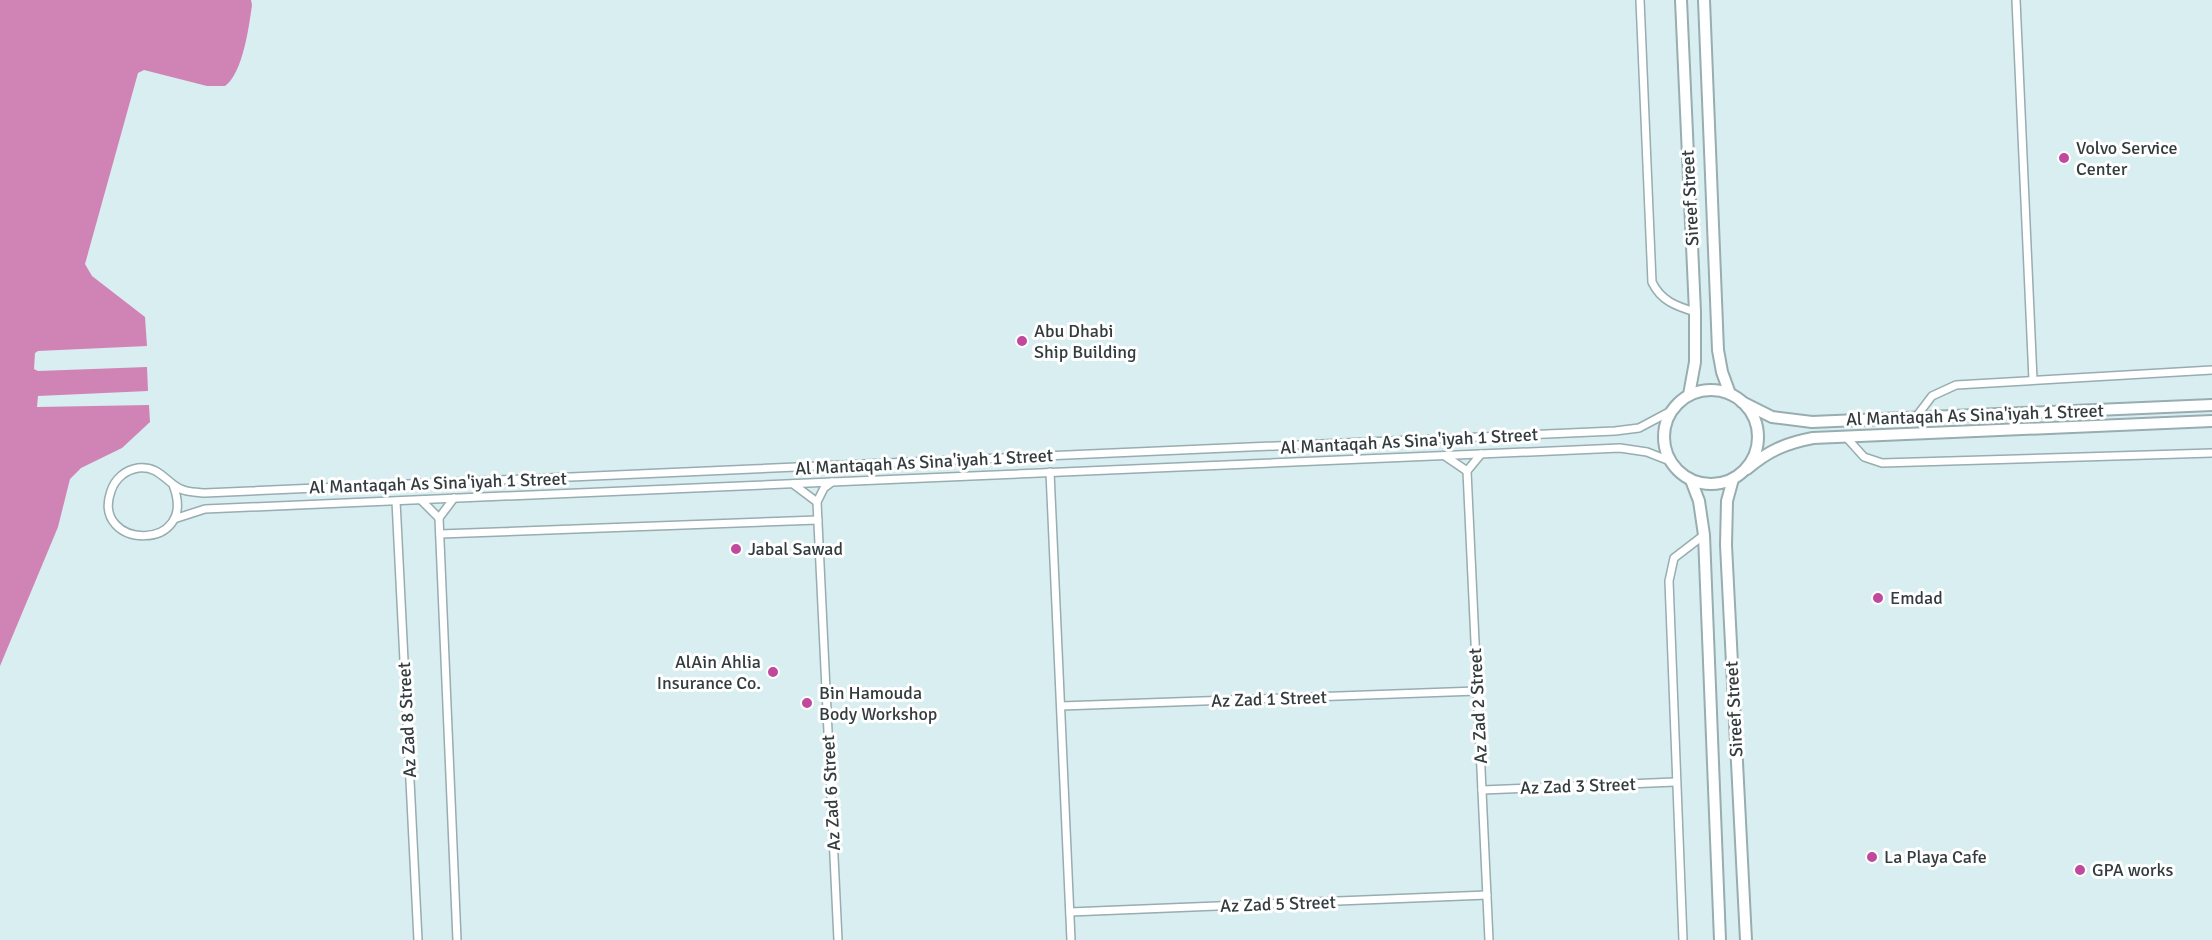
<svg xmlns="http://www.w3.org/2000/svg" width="2212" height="940" font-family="Signika,sans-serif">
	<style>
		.water { fill: #d084b6 }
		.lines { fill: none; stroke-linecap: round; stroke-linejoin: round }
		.street-casing { stroke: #97adb0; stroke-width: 10 }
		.secondary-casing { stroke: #97adb0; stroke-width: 14 }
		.street { stroke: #fff; stroke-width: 7 }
		.secondary { stroke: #fff; stroke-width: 10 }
		.poi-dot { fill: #c0489d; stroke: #fff; stroke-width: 2 }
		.labels { text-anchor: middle; stroke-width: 6; stroke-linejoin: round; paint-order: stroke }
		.poi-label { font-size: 18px; fill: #333c3e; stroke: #fff; text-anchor: start }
		.street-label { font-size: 18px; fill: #333c3e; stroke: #fff }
	</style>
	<rect width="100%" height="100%" fill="#d8eef1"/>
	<path class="water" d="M0 0H251L252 5C249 26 243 73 225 86H207L144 70 138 73 85 264 92 276 145 317 147 346 38 351 35 353 34 369 38 371 147 367 148 391 38 396 37 407 149 405 150 422 122 448 81 468 70 479 58 527 0 666Z"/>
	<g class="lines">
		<defs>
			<g id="street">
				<path d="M1640 0 1652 282C1661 301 1676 306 1695 312"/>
				<polyline points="2016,0 2033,380"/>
				<polyline points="1916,417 1932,396 1956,385 2212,370"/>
				<polyline points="1846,437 1864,457 1882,463 2212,453"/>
				<polyline points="1481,454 1467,471 1489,940"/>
				<polyline points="1445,456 1467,471"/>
				<polyline points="1050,472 1071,940"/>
				<polyline points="832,482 824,488 817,502 838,940"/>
				<polyline points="793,484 817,502"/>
				<path d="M173 485C200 553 90 550 111 491 115 479 125 470 138 468 155 466 162 476 174 485 182 492 194 492 205 493L1615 431 1639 428 1671 411"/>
				<polyline points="454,498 439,518 457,940"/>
				<polyline points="396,501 418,940"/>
				<polyline points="422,501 439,518"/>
				<polyline points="174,519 205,509 1620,448 1647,452 1670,461"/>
				<polyline points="440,534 818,520"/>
				<polyline points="1061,706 1477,691"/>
				<polyline points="1482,790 1675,782"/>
				<polyline points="1070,912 1487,895"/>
				<polyline points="1683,940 1669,581 1674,558 1704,535"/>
			</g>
			<g id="secondary">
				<polyline points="1681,0 1695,312 1695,362 1689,395"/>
				<polyline points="1704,0 1718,350 1722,372 1730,394"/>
				<circle cx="1711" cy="437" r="47"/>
				<polyline points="1742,402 1772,417 1812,422 2212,405"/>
				<path d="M1747 469C1768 451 1786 443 1813 438L2212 421"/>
				<polyline points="1733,479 1727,501 1726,545 1746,940"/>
				<polyline points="1691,480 1699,501 1704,535 1720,940"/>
			</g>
		</defs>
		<use href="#street" class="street-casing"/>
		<use href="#secondary" class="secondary-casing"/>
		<use href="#street" class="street"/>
		<use href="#secondary" class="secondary"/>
	</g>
	<g class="poi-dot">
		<circle cx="2064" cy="158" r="6"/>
		<circle cx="1022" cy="341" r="6"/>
		<circle cx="736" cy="549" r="6"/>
		<circle cx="1878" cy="598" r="6"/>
		<circle cx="773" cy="672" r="6"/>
		<circle cx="807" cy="703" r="6"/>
		<circle cx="1872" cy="857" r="6"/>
		<circle cx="2080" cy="870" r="6"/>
	</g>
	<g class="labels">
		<g class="poi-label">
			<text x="2076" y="154">Volvo Service<tspan x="2076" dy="21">Center</tspan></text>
			<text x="1034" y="337">Abu Dhabi<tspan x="1034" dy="21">Ship Building</tspan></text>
			<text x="748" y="555">Jabal Sawad</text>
			<text x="1890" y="604">Emdad</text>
			<text x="761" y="668" text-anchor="end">AlAin Ahlia<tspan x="761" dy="21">Insurance Co.</tspan></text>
			<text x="819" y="699">Bin Hamouda<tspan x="819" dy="21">Body Workshop</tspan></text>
			<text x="1884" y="863">La Playa Cafe</text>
			<text x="2092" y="876">GPA works</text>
		</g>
		<g class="street-label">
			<text transform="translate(1690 198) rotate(-93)" y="6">Sireef Street</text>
			<text transform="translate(1975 415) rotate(-2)" y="6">Al Mantaqah As Sina'iyah 1 Street</text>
			<text transform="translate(1409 441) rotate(-3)" y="6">Al Mantaqah As Sina'iyah 1 Street</text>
			<text transform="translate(924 462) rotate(-3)" y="6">Al Mantaqah As Sina'iyah 1 Street</text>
			<text transform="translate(438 483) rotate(-2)" y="6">Al Mantaqah As Sina'iyah 1 Street</text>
			<text transform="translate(1269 699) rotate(-2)" y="6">Az Zad 1 Street</text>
			<text transform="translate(1478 706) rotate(-93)" y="6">Az Zad 2 Street</text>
			<text transform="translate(1734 709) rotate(-93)" y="6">Sireef Street</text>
			<text transform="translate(407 720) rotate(-93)" y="6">Az Zad 8 Street</text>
			<text transform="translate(1578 786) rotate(-2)" y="6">Az Zad 3 Street</text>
			<text transform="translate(831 793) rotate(-93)" y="6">Az Zad 6 Street</text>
			<text transform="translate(1278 904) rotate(-2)" y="6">Az Zad 5 Street</text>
		</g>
	</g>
</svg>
